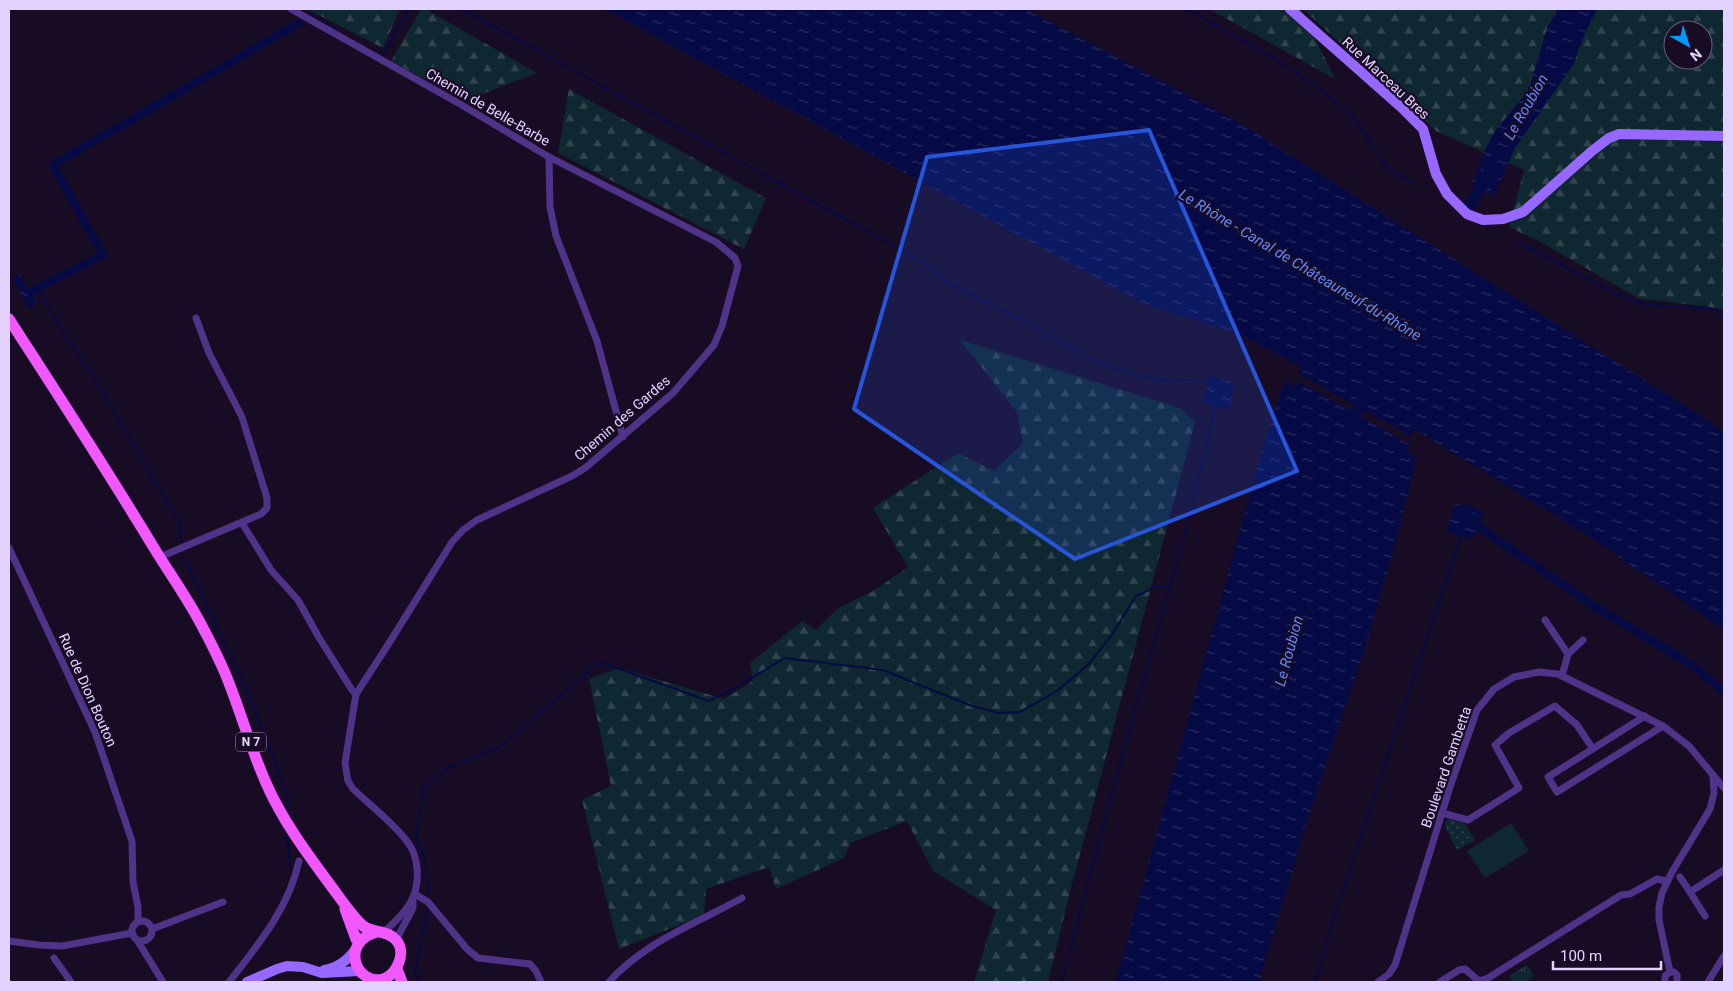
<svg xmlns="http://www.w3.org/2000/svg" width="1733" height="991" font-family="Roboto,sans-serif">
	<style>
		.grass { fill: url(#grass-dots) }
		.forest { fill: url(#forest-firs); fill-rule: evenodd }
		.park { fill: url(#park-tufts) }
		.garden { fill: #0f2730 }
		.water { fill: url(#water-ripples) }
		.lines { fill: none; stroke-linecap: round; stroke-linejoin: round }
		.stream { stroke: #050a45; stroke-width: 2 }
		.canal { stroke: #050a45; stroke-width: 8 }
		.river { stroke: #050a45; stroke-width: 12 }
		.street { stroke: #4f3388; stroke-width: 7 }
		.secondary { stroke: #9768ff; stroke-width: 10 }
		.primary { stroke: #f158ff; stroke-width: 11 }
		.marked { fill: #2755da; fill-opacity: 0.2; stroke: #2755da; stroke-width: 4; stroke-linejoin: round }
		.labels { text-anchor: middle; stroke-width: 4.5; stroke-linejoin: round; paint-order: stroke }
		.shield { fill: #180c25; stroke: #a696be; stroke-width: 1 }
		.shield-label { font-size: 12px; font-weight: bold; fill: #e3d1ff }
		.street-label { font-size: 14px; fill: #e3d1ff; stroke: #180c25 }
		.water-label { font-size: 15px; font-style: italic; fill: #5f86ff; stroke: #180c25 }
	</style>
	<defs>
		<pattern id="grass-dots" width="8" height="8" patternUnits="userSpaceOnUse" patternTransform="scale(1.25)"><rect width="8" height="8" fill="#0f2730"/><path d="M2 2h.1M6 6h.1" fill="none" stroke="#32454f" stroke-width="1.8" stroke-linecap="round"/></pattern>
		<pattern id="forest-firs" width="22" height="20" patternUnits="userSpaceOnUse" patternTransform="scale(1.25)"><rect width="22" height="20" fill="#0f2730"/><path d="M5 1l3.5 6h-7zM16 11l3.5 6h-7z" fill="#32454f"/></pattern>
		<pattern id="park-tufts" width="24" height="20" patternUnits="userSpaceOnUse" patternTransform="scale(1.25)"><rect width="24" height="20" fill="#0f2730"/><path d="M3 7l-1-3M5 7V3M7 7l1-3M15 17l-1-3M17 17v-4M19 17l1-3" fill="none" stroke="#32454f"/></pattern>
		<pattern id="water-ripples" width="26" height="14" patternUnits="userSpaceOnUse" patternTransform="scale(1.25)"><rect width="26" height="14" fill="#050a45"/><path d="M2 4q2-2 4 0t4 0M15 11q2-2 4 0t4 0" fill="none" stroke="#292d61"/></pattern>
	</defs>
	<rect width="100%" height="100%" fill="#180c25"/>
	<polygon class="grass" points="1449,819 1465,824 1475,840 1457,850 1446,829 1446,821"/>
	<g class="forest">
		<polygon points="307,9 400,9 383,48"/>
		<polygon points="421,9 425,9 537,73 464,101 391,61"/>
		<polygon points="1209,9 1301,9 1335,79"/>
		<path d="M1303 9H1724C1724 23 1721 37 1724 50V309L1638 298 1537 240 1509 227 1524 170 1436 131ZM1673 30H1703V60H1673Z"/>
		<polygon points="569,89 766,198 744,249 558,153"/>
		<polygon points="960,340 1180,408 1195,422 1071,888 1048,982 974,982 996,910 933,871 907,821 850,843 844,858 776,889 769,867 706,889 704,915 619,949 582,800 611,786 589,679 619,668 724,699 753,681 750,663 802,621 816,630 837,609 875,590 908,567 873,508 958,453 994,471 1023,443 1017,412"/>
	</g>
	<polygon class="park" points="1527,965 1534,976 1525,982 1513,982 1509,976"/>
	<polygon class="garden" points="1511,823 1529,851 1485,878 1467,851"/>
	<g class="water">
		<polygon points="605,9 1026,9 1235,120 1695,412 1724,433 1724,630 1587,535 1414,429 1412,437 1299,374 1299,366 1239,334 1143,303"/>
		<polygon points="1558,9 1597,9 1586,31 1573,65 1515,148 1497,190 1496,197 1472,182 1484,152 1495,131 1529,89 1547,28"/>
		<polygon points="19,274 37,303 29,309 12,278"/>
		<polygon points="1210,375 1234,384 1229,409 1203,403"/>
		<polygon points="1284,381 1295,387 1298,381 1409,444 1408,452 1417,457 1398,533 1366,645 1303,834 1259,982 1116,982 1259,461"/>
		<polygon points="1456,503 1484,512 1476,536 1471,535 1470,539 1446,532"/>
	</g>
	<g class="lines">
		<g class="stream">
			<polyline points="462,9 876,236 918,260 952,285 1025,322 1099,363 1140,376 1166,381 1192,380 1210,383"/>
			<path d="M1187 9C1242 39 1299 70 1347 111 1363 125 1369 145 1382 161 1390 171 1401 177 1413 182"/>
			<polyline points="311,16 337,31"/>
			<polyline points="381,56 382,57 409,9"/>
			<path d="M1518 242C1530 249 1543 254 1555 261 1583 276 1610 294 1641 303 1664 310 1707 303 1724 313"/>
			<polyline points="37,289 64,333 93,376 179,522 182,541"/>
			<polyline points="182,554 250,697 288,797 287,813"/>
			<polyline points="286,832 290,866"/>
			<polyline points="429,895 424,856 416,839 423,789 449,767 500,747 600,662 709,701 735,688 785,658 883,670 972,706 999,713 1020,712 1057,691 1089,664 1113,633 1136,596 1158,586 1170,587"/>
			<polyline points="419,982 415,971 427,909"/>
			<polyline points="1062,982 1110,800 1189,518 1216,405"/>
			<polyline points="1315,982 1332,924 1461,535"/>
		</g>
		<g class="canal">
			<polyline points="30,292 103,255 53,165 299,23"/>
			<polyline points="1470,509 1464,520 1479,527 1594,606 1692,665 1724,692"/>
		</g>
		<g class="river">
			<polyline points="1470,205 1488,174"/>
			<polyline points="1350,429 1352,420 1367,393"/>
		</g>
		<g class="street">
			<polyline points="291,9 460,104 549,157 550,207 556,236 597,341 623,437"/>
			<polyline points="242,523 271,570 298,600 318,636 352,690 356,694"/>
			<polyline points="9,548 95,732 132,841 133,882 138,907 138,922"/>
			<polyline points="160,557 261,514 267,508 267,498 242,417 209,353 196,318"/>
			<polyline points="1545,620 1568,654"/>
			<polyline points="1562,676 1568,654 1583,640"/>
			<polyline points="1645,716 1548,777 1557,792 1663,726"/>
			<polyline points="1713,775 1724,788"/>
			<polyline points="1442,813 1468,820 1519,788 1495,745 1509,733 1555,706 1577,725 1593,749"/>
			<polyline points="1680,877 1690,892"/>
			<polyline points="415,894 428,902 467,949 478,958 530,964 536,971 541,982"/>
			<polyline points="1705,916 1690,892 1724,870"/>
			<circle cx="142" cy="931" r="10"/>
			<polyline points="152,929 223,902"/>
			<path d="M384 932C405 913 420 898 417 868 416 858 412 847 406 840 391 821 371 806 353 789L348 781 345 763 356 694 386 648 452 542 463 530 477 520 572 476 585 468 673 393 714 345 722 326 738 266 735 258 716 242 549 157"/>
			<polyline points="137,940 163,982"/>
			<polyline points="396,940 413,908 413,900"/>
			<polyline points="9,941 39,945 62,946 132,933"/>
			<polyline points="54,958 71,982"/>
			<polyline points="1670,972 1674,972 1677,975 1677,982"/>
			<path d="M229 982C258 945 289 908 299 861"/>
			<path d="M609 982C644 942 697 923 742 898"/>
			<polyline points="1378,982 1389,974 1395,965 1450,787 1477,710 1494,689 1514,677 1539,672 1558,674 1663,726 1689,746 1713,775 1714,793 1710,809 1672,872 1662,893 1659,907 1659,920 1670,972"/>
			<polyline points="1440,982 1459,970 1465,969 1479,981 1488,978 1621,895 1630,894 1657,879 1667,881"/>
			<polyline points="1665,982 1665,976 1670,972"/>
			<polyline points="1708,982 1724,956"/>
		</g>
		<g class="secondary">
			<polyline points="1290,9 1402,108 1423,129 1436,174 1447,194 1467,214 1483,220 1503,219 1523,212 1592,151 1609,138 1619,134 1724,136"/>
			<path d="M324 970C338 968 347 961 355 950"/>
			<polyline points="247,982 277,969 287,966 303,967 322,973 360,971"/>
		</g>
		<g class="primary">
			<path d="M9 319C58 395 107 470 154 548 170 574 188 599 202 626 210 641 218 657 225 673 240 709 250 747 266 783 283 822 309 856 334 890 342 901 351 914 361 924 370 934 387 929 396 940 407 952 397 975 383 979 356 986 339 942 377 932"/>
			<polyline points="345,909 356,939 359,941"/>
			<polyline points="397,969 402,982"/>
		</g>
	</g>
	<path class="marked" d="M1149 130 1297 471 1075 559 854 409 927 157Z"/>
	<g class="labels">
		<rect class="shield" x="236" y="732.5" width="30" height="19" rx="4"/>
		<g class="shield-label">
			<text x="251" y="746">N 7</text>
		</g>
		<g class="street-label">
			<text transform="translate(1386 78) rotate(43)" y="5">Rue Marceau Bres</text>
			<text transform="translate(488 107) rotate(30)" y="5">Chemin de Belle-Barbe</text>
			<text transform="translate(622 418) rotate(-41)" y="5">Chemin des Gardes</text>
			<text transform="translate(88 690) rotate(66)" y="5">Rue de Dion Bouton</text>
			<text transform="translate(1446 767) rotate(-71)" y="5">Boulevard Gambetta</text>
		</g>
		<g class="water-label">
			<text transform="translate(1526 107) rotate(-60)" y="5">Le Roubion</text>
			<text transform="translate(1300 265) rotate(31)" y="5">Le Rhône - Canal de Châteauneuf-du-Rhône</text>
			<text transform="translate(1289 651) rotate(-75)" y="5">Le Roubion</text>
		</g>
	</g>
	<rect width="1733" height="991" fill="none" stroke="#e3d1ff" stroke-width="20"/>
	<g transform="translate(1688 45) rotate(141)"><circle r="24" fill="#180c25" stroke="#695b7c"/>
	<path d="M0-4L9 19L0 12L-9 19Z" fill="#009afc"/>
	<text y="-8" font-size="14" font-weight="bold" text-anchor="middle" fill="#e3d1ff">N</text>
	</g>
	<path d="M1553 961v8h108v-8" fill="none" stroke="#e3d1ff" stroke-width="2.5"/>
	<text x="1560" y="961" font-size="15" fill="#e3d1ff" stroke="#180c25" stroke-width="4" paint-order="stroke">100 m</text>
</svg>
